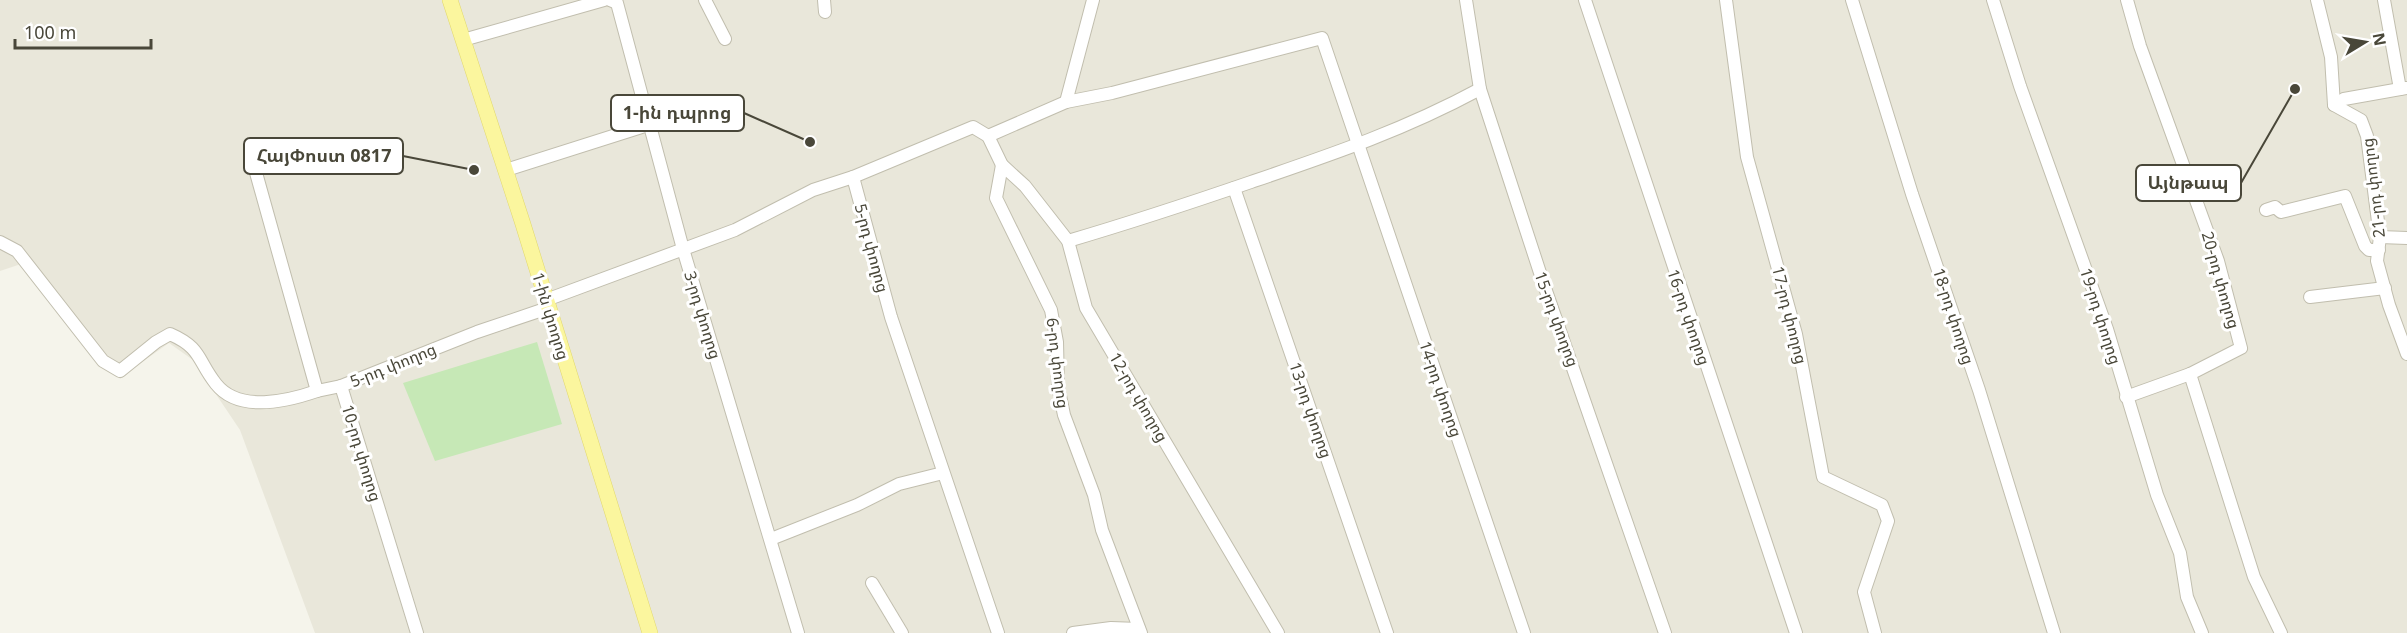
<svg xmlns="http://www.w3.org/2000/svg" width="2407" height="633" font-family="'Noto Sans','Noto Sans Armenian',sans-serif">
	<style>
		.residential { fill: #e9e7da }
		.garden { fill: #c6e8b6 }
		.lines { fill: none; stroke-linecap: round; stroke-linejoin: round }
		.minor-casing { stroke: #c1beae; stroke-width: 14 }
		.major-casing { stroke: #e1d86d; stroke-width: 16 }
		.minor { stroke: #fff; stroke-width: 12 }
		.major { stroke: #fbf69e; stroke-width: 15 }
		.labels { text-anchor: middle; stroke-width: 6; stroke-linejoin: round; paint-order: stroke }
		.street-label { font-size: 16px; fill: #494739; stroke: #fff }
		.leader { fill: none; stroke: #494739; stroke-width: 2 }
		.callout-dot { fill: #494739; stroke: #fff; stroke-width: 2 }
		.callout { fill: #fff; stroke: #494739; stroke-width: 2 }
		.callout-label { font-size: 18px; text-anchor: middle; font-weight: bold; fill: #494739 }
	</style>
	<rect width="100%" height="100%" fill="#f5f4eb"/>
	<polygon class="residential" points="0,0 2407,0 2407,633 315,633 240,430 193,360 169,343 128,372 112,362 21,264 0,271"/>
	<polygon class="garden" points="537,342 562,424 435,461 403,383"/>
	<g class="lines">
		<defs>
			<g id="minor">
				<polyline points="610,0 617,3 683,249 798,633"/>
				<polyline points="705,0 725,39"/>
				<polyline points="824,0 825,12"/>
				<polyline points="1466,0 1480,89 1544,285 1665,633"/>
				<polyline points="1585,0 1796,633"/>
				<polyline points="1726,0 1747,157 1796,334 1823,477 1882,505 1888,521 1864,592 1875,633"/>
				<polyline points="1852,0 1912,194 1979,390 2054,633"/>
				<polyline points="1993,0 2020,86 2107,329 2157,495 2180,553 2187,597 2202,633"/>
				<polyline points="2127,0 2140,46 2218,261 2241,348 2190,374 2254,577 2281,633"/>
				<polyline points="2317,0 2331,57 2334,105 2361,120 2367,136 2380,237 2377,261 2389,305 2407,354"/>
				<polyline points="2384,0 2400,89"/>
				<polyline points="463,40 604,0"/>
				<polyline points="1066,102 1093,0"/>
				<polyline points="2334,105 2344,99 2406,88"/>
				<polyline points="988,136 1066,102 1112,93 1322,38 1524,633"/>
				<polyline points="253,162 317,391 341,386 477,332 548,308"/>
				<polyline points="1002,165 996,198 1051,310 1057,342 1058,386 1064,415 1094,495 1102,530 1141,633"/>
				<polyline points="506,170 651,124"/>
				<polyline points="853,177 973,127 988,136 1002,165 1025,186 1068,241 1086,308 1278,633"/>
				<polyline points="1234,188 1387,633"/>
				<polyline points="2266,210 2275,207 2281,212 2345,196 2365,246 2369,250 2379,250"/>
				<polyline points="2380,237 2407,238"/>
				<path d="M1068 241C1129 223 1190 203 1251 182 1333 154 1404 130 1480 89"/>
				<path d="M0 242 17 251 103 361 120 371 156 342 170 334C202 348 197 360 216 384 239 413 288 401 317 391"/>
				<polyline points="2310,297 2385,288"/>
				<polyline points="546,300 735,230 813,190 853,177 891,317 998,633"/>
				<polyline points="341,386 417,633"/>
				<polyline points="2126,397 2190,374"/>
				<polyline points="771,539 857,505 899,484 943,473"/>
				<polyline points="872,583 902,633"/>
				<polyline points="1073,633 1111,628 1139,629"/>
			</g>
			<polyline id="major" points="450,0 522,221 650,633"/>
		</defs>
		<use href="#minor" class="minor-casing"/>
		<use href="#major" class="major-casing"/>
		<use href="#minor" class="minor"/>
		<use href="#major" class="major"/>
	</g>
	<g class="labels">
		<g class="street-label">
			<text transform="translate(2373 188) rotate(-97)" y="6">21-րդ փողոց</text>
			<text transform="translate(872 248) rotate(75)" y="6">5-րդ փողոց</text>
			<text transform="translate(2221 280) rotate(74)" y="6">20-րդ փողոց</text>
			<text transform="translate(703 315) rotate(73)" y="6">3-րդ փողոց</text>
			<text transform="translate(1790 315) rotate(76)" y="6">17-րդ փողոց</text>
			<text transform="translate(551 316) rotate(73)" y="6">1-ին փողոց</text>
			<text transform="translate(1954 316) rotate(72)" y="6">18-րդ փողոց</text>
			<text transform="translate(2101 316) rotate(72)" y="6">19-րդ փողոց</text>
			<text transform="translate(1689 317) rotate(71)" y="6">16-րդ փողոց</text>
			<text transform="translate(1557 319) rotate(70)" y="6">15-րդ փողոց</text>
			<text transform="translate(1058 363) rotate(83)" y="6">6-րդ փողոց</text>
			<text transform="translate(393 365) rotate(-22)" y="6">5-րդ փողոց</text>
			<text transform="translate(1441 389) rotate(71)" y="6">14-րդ փողոց</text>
			<text transform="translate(1139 397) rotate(60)" y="6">12-րդ փողոց</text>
			<text transform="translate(1311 410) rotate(71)" y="6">13-րդ փողոց</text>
			<text transform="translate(362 453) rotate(73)" y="6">10-րդ փողոց</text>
		</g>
	</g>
	<path class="leader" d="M810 142L744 113M474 170L403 156M2295 89L2241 183"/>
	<g class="callout-dot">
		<circle cx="810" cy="142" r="6"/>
		<circle cx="474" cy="170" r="6"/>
		<circle cx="2295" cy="89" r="6"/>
	</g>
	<g class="callout">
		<rect x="611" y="95" width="133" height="36" rx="6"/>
		<rect x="244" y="138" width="159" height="36" rx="6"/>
		<rect x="2136" y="165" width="105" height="36" rx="6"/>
	</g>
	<g class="callout-label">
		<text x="677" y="119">1-ին դպրոց</text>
		<text x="324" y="162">ՀայՓոստ 0817</text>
		<text x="2188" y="189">Այնթապ</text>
	</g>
	<g transform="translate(2365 42) rotate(79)" stroke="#ffffff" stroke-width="4.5" paint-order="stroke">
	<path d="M0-4.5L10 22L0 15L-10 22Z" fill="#494739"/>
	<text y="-9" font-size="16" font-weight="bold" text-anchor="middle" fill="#494739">N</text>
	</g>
	<path d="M15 39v9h136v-9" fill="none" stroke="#494739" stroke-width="3"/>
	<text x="24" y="39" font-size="18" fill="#494739" stroke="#ffffff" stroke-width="4.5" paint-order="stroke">100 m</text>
</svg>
